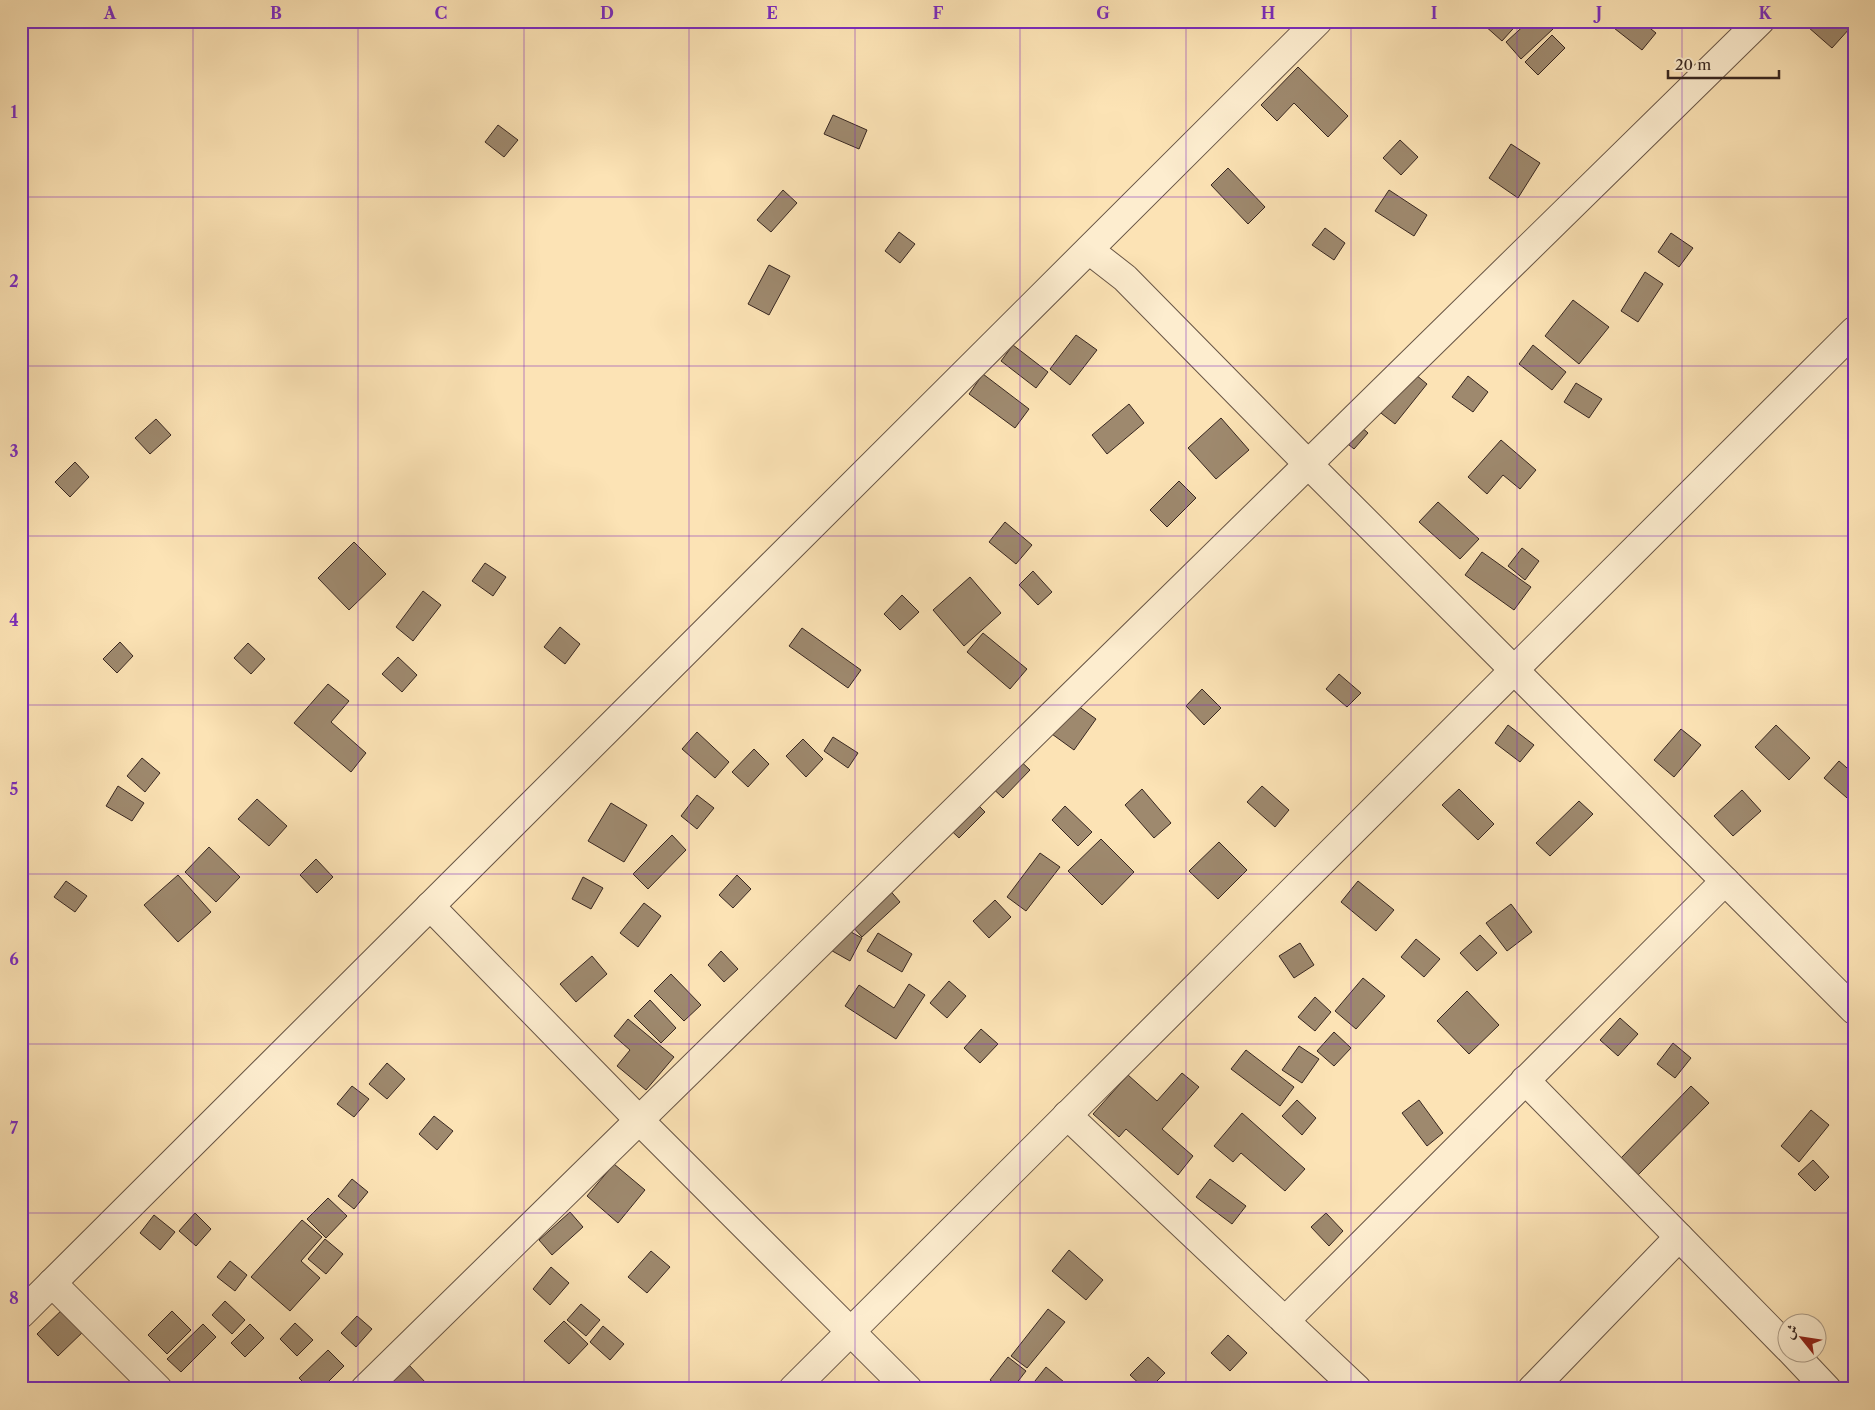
<svg xmlns="http://www.w3.org/2000/svg" width="1875" height="1410" font-family="'Libre Caslon Text',Amiri,serif">
	<style>
		.building { fill: #9e896e; stroke: #382721 }
		.lines { fill: none; stroke-linecap: round; stroke-linejoin: round }
		.minor-casing { stroke: #695646; stroke-width: 30 }
		.minor { stroke: #fdedcf; stroke-width: 28 }
		.grid { fill: none; stroke: #7b2cbf; stroke-width: 1; stroke-opacity: 0.55 }
		.neatline { fill: none; stroke: #7b2cbf; stroke-width: 2 }
		.grid-label { font-size: 16px; text-anchor: middle; font-weight: bold; fill: #7b2cbf }
	</style>
	<rect width="100%" height="100%" fill="#fce3b5"/>
	<filter id="stains"><feTurbulence type="fractalNoise" baseFrequency=".004" numOctaves="4"/><feColorMatrix values="0 0 0 0 .2 0 0 0 0 .09 0 0 0 0 .02 0 0 0 .5 -.17"/></filter>
	<radialGradient id="worn" r=".72"><stop offset=".6" stop-color="#630" stop-opacity="0"/><stop offset="1" stop-color="#630" stop-opacity=".3"/></radialGradient>
	<g class="building">
		<polygon points="1487,21 1520,21 1502,41 1484,25"/>
		<polygon points="1529,21 1546,21 1553,29 1521,59 1506,42"/>
		<polygon points="1605,21 1641,21 1656,33 1642,50"/>
		<polygon points="1813,21 1842,21 1850,28 1832,48 1808,27"/>
		<polygon points="1552,35 1565,48 1538,75 1525,62"/>
		<polygon points="1298,67 1348,116 1328,137 1294,103 1277,121 1261,105"/>
		<polygon points="833,115 867,130 859,149 824,134"/>
		<polygon points="498,125 518,140 504,157 485,142"/>
		<polygon points="1400,140 1418,157 1401,175 1383,158"/>
		<polygon points="1511,144 1540,163 1518,198 1489,178"/>
		<polygon points="1228,168 1265,207 1248,224 1211,185"/>
		<polygon points="783,190 797,203 771,232 757,220"/>
		<polygon points="1389,190 1427,215 1414,236 1375,211"/>
		<polygon points="1325,228 1345,243 1334,260 1312,245"/>
		<polygon points="899,232 915,244 900,263 885,251"/>
		<polygon points="1671,233 1693,248 1679,267 1658,252"/>
		<polygon points="769,265 790,276 769,315 748,304"/>
		<polygon points="1645,272 1663,284 1638,322 1621,311"/>
		<polygon points="1573,300 1609,327 1579,364 1545,336"/>
		<polygon points="1076,335 1097,350 1070,385 1050,369"/>
		<polygon points="1013,345 1048,372 1036,388 1001,361"/>
		<polygon points="1533,345 1566,372 1552,390 1519,364"/>
		<polygon points="1410,370 1427,384 1395,424 1377,410"/>
		<polygon points="983,374 1029,409 1015,428 969,394"/>
		<polygon points="1468,376 1488,392 1473,412 1452,397"/>
		<polygon points="1576,383 1602,399 1589,418 1564,402"/>
		<polygon points="1129,404 1144,423 1107,454 1092,435"/>
		<polygon points="1221,418 1249,450 1216,479 1188,448"/>
		<polygon points="1351,418 1368,433 1354,449 1337,435"/>
		<polygon points="156,419 171,435 150,454 135,438"/>
		<polygon points="1501,440 1536,470 1520,489 1503,475 1487,494 1468,477"/>
		<polygon points="75,462 89,477 70,497 55,482"/>
		<polygon points="1179,481 1196,498 1167,527 1150,510"/>
		<polygon points="1438,502 1479,539 1460,559 1419,522"/>
		<polygon points="1005,522 1032,545 1016,564 989,542"/>
		<polygon points="354,542 386,574 349,610 318,578"/>
		<polygon points="1522,548 1539,561 1525,580 1508,566"/>
		<polygon points="1482,552 1531,587 1514,610 1465,575"/>
		<polygon points="485,563 506,577 493,596 472,581"/>
		<polygon points="1033,571 1052,592 1038,605 1019,585"/>
		<polygon points="970,577 1001,613 964,646 933,610"/>
		<polygon points="423,591 441,605 413,641 396,627"/>
		<polygon points="902,595 919,612 900,630 884,614"/>
		<polygon points="560,627 580,644 565,664 544,647"/>
		<polygon points="802,628 861,670 848,688 789,646"/>
		<polygon points="983,633 1027,669 1010,689 967,652"/>
		<polygon points="120,642 133,656 117,673 103,659"/>
		<polygon points="248,643 265,659 251,674 234,658"/>
		<polygon points="398,657 417,675 402,692 382,674"/>
		<polygon points="1339,674 1361,693 1347,707 1326,689"/>
		<polygon points="328,684 349,701 331,722 366,753 351,772 294,723"/>
		<polygon points="1202,689 1221,708 1204,725 1186,706"/>
		<polygon points="1067,698 1096,719 1074,750 1045,729"/>
		<polygon points="1508,725 1534,745 1520,762 1495,743"/>
		<polygon points="1776,725 1810,758 1789,780 1755,747"/>
		<polygon points="1681,729 1701,745 1674,777 1654,760"/>
		<polygon points="697,732 729,762 715,778 682,749"/>
		<polygon points="833,737 858,753 848,768 824,751"/>
		<polygon points="803,739 823,759 806,777 786,756"/>
		<polygon points="754,749 769,764 748,787 732,772"/>
		<polygon points="1013,754 1030,770 1003,798 986,782"/>
		<polygon points="142,758 160,773 145,792 127,776"/>
		<polygon points="1839,761 1854,774 1854,804 1824,778"/>
		<polygon points="118,786 144,803 132,821 106,806"/>
		<polygon points="1262,786 1289,810 1275,827 1247,802"/>
		<polygon points="1142,789 1171,823 1154,838 1125,805"/>
		<polygon points="1459,789 1494,824 1478,840 1442,805"/>
		<polygon points="1742,790 1761,811 1733,836 1714,816"/>
		<polygon points="965,792 985,812 959,838 939,819"/>
		<polygon points="697,795 714,808 697,829 681,816"/>
		<polygon points="257,799 287,826 269,846 238,819"/>
		<polygon points="1579,801 1593,814 1550,856 1536,843"/>
		<polygon points="611,803 647,825 624,862 588,841"/>
		<polygon points="1065,806 1092,832 1078,846 1052,820"/>
		<polygon points="672,835 686,850 648,889 633,874"/>
		<polygon points="1101,839 1134,872 1102,905 1068,871"/>
		<polygon points="1219,842 1247,870 1218,899 1189,871"/>
		<polygon points="209,847 240,877 216,902 185,872"/>
		<polygon points="1040,853 1060,867 1026,911 1007,897"/>
		<polygon points="316,859 333,877 317,893 300,875"/>
		<polygon points="178,875 211,912 178,942 144,905"/>
		<polygon points="737,875 751,889 733,908 719,895"/>
		<polygon points="583,877 603,888 591,909 572,899"/>
		<polygon points="66,881 87,896 75,912 54,897"/>
		<polygon points="1358,881 1394,910 1376,931 1341,902"/>
		<polygon points="887,887 900,902 862,937 849,923"/>
		<polygon points="995,900 1011,917 989,938 973,921"/>
		<polygon points="644,903 661,916 638,947 620,933"/>
		<polygon points="1511,904 1532,932 1507,951 1486,923"/>
		<polygon points="840,926 862,938 850,961 827,948"/>
		<polygon points="878,933 912,954 902,972 867,951"/>
		<polygon points="1480,935 1497,953 1477,971 1460,953"/>
		<polygon points="1416,939 1440,959 1424,977 1401,957"/>
		<polygon points="1300,943 1314,965 1294,978 1279,956"/>
		<polygon points="721,951 738,969 724,982 708,965"/>
		<polygon points="592,956 607,974 576,1002 560,984"/>
		<polygon points="671,974 701,1005 684,1021 654,991"/>
		<polygon points="1363,978 1385,996 1356,1029 1335,1011"/>
		<polygon points="949,981 966,996 947,1018 930,1003"/>
		<polygon points="909,984 925,995 896,1039 845,1006 859,985 894,1008"/>
		<polygon points="1467,991 1499,1025 1469,1054 1437,1021"/>
		<polygon points="1315,997 1331,1012 1315,1031 1298,1017"/>
		<polygon points="650,1000 676,1028 661,1043 634,1016"/>
		<polygon points="1620,1018 1638,1034 1618,1056 1600,1040"/>
		<polygon points="628,1019 674,1057 646,1090 617,1066 630,1050 614,1036"/>
		<polygon points="981,1029 998,1044 980,1063 964,1048"/>
		<polygon points="1334,1032 1351,1048 1334,1066 1317,1051"/>
		<polygon points="1673,1043 1691,1058 1675,1078 1657,1064"/>
		<polygon points="1299,1046 1319,1059 1302,1083 1282,1070"/>
		<polygon points="1246,1050 1294,1087 1280,1106 1231,1069"/>
		<polygon points="387,1063 405,1079 387,1099 369,1084"/>
		<polygon points="1182,1073 1199,1087 1162,1129 1193,1156 1178,1175 1126,1129 1119,1137 1093,1114 1128,1075 1157,1101"/>
		<polygon points="352,1086 369,1099 354,1117 337,1104"/>
		<polygon points="1691,1086 1709,1103 1638,1175 1621,1158"/>
		<polygon points="1297,1100 1316,1118 1302,1135 1282,1116"/>
		<polygon points="1419,1100 1443,1133 1427,1146 1402,1113"/>
		<polygon points="1811,1110 1829,1125 1799,1162 1781,1146"/>
		<polygon points="1242,1113 1305,1169 1285,1191 1241,1153 1233,1162 1214,1146"/>
		<polygon points="434,1116 453,1131 437,1150 419,1134"/>
		<polygon points="1813,1160 1829,1177 1815,1191 1798,1174"/>
		<polygon points="614,1164 645,1190 618,1223 587,1196"/>
		<polygon points="352,1179 368,1192 354,1209 338,1196"/>
		<polygon points="1210,1179 1246,1206 1232,1224 1196,1197"/>
		<polygon points="328,1198 347,1216 326,1238 307,1219"/>
		<polygon points="570,1212 583,1227 552,1255 539,1240"/>
		<polygon points="195,1213 211,1229 196,1246 179,1231"/>
		<polygon points="1326,1213 1343,1231 1329,1246 1311,1227"/>
		<polygon points="154,1215 175,1232 160,1250 140,1233"/>
		<polygon points="302,1220 322,1237 301,1261 320,1278 290,1311 251,1277"/>
		<polygon points="325,1239 343,1254 326,1274 308,1259"/>
		<polygon points="1069,1250 1103,1280 1086,1300 1052,1271"/>
		<polygon points="651,1251 670,1267 647,1293 628,1277"/>
		<polygon points="230,1261 247,1275 235,1291 217,1277"/>
		<polygon points="551,1267 569,1283 550,1305 533,1289"/>
		<polygon points="225,1301 245,1320 232,1334 212,1315"/>
		<polygon points="581,1304 600,1320 586,1336 567,1320"/>
		<polygon points="66,1306 87,1328 58,1356 37,1334"/>
		<polygon points="1048,1309 1065,1322 1027,1368 1011,1356"/>
		<polygon points="172,1311 191,1330 167,1354 148,1335"/>
		<polygon points="357,1316 372,1329 356,1347 341,1333"/>
		<polygon points="564,1321 588,1344 569,1364 544,1341"/>
		<polygon points="295,1323 313,1340 297,1356 280,1339"/>
		<polygon points="203,1324 216,1337 181,1372 167,1359"/>
		<polygon points="250,1324 264,1338 245,1357 231,1343"/>
		<polygon points="603,1326 624,1344 610,1360 590,1342"/>
		<polygon points="1228,1335 1247,1353 1230,1371 1211,1353"/>
		<polygon points="328,1350 344,1366 321,1389 310,1389 299,1378"/>
		<polygon points="1008,1357 1026,1371 1012,1389 1002,1389 990,1380"/>
		<polygon points="1148,1357 1165,1373 1149,1389 1145,1389 1130,1375"/>
		<polygon points="408,1364 426,1383 420,1389 399,1389 391,1381"/>
		<polygon points="1046,1367 1064,1382 1059,1389 1034,1389 1031,1386"/>
		<polygon points="562,1381 570,1389 555,1389"/>
	</g>
	<g class="lines">
		<defs>
			<g id="minor">
				<polyline points="1089,250 1125,278 1308,464 1854,1010"/>
				<polyline points="430,906 639,1120 908,1389"/>
				<polyline points="1525,1080 1788,1348"/>
				<polyline points="1067,1115 1357,1389"/>
				<polyline points="52,1283 158,1389"/>
				<polyline points="21,1314 1318,21"/>
				<polyline points="1285,1321 1725,881"/>
				<polyline points="1792,1352 1827,1389"/>
				<polyline points="365,1389 1760,21"/>
				<polyline points="793,1389 1854,331"/>
				<polyline points="1532,1389 1679,1237"/>
			</g>
		</defs>
		<use href="#minor" class="minor-casing"/>
		<use href="#minor" class="minor"/>
	</g>
	<path class="grid" d="M193 21V1389M358 21V1389M524 21V1389M689 21V1389M855 21V1389M1020 21V1389M1186 21V1389M1351 21V1389M1517 21V1389M1682 21V1389M21 197H1854M21 366H1854M21 536H1854M21 705H1854M21 874H1854M21 1044H1854M21 1213H1854"/>
	<rect width="1875" height="1410" fill="none" stroke="#fce3b5" stroke-width="55"/>
	<g transform="translate(1802 1338) rotate(300)"><circle r="24" fill="#fdedcf" stroke="#ae9e89"/>
	<path d="M0-4L9 19L0 12L-9 19Z" fill="#8f2418"/>
	<text y="-8" font-size="14" font-weight="bold" text-anchor="middle" fill="#382721">ش</text>
	</g>
	<path d="M1668 70v8h111v-8" fill="none" stroke="#382721" stroke-width="2.5"/>
	<text x="1675" y="70" font-size="15" fill="#382721" stroke="#fdedcf" stroke-width="4" paint-order="stroke">20 m</text>
	<rect x="28" y="28" width="1820" height="1354" class="neatline"/>
	<g class="grid-label">
		<text x="110" y="19">A</text>
		<text x="276" y="19">B</text>
		<text x="441" y="19">C</text>
		<text x="607" y="19">D</text>
		<text x="772" y="19">E</text>
		<text x="938" y="19">F</text>
		<text x="1103" y="19">G</text>
		<text x="1268" y="19">H</text>
		<text x="1434" y="19">I</text>
		<text x="1599" y="19">J</text>
		<text x="1765" y="19">K</text>
		<text x="14" y="118">1</text>
		<text x="14" y="287">2</text>
		<text x="14" y="457">3</text>
		<text x="14" y="626">4</text>
		<text x="14" y="795">5</text>
		<text x="14" y="965">6</text>
		<text x="14" y="1134">7</text>
		<text x="14" y="1304">8</text>
	</g>
	<rect width="100%" height="100%" filter="url(#stains)"/>
	<rect width="100%" height="100%" fill="url(#worn)"/>
</svg>
